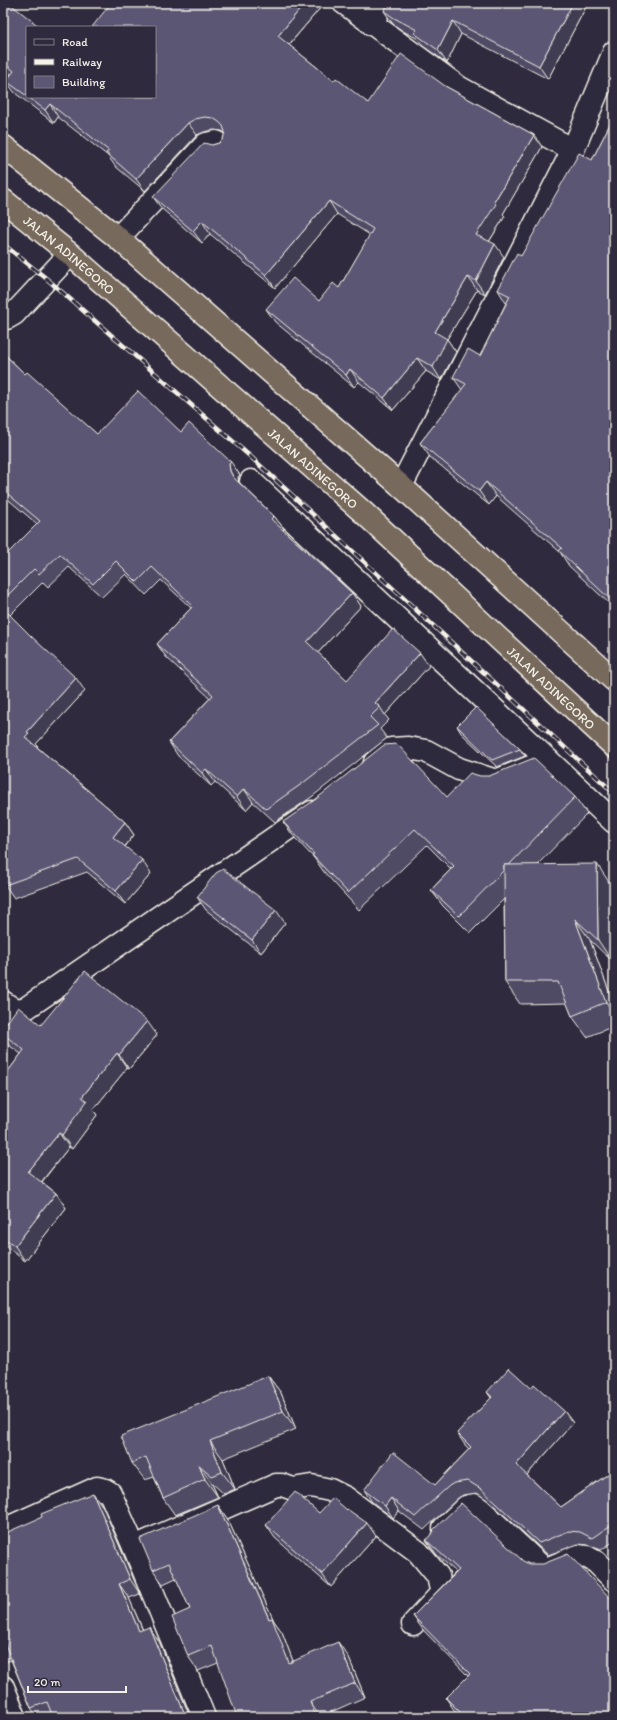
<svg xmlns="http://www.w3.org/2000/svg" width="617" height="1720" font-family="Itim,sans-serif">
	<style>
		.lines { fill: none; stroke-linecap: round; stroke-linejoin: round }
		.minor-casing { stroke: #f4f1e8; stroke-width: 25 }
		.highway-casing { stroke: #f4f1e8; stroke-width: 25 }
		.minor { stroke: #2f2a3d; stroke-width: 22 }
		.highway { stroke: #77695c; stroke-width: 22 }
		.rail-casing { stroke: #f4f1e8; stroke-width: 4.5 }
		.rail { stroke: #2f2a3d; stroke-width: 3; stroke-dasharray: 9; stroke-linecap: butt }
		.wall { fill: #4f4b65; stroke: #f4f1e8 }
		.shaded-wall { fill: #403d52; stroke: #f4f1e8 }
		.building { fill: #5c5775; stroke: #f4f1e8 }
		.labels { text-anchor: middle; stroke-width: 4; stroke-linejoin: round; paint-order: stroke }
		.street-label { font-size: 13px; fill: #f4f1e8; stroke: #2f2a3d }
	</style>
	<rect width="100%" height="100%" fill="#2f2a3d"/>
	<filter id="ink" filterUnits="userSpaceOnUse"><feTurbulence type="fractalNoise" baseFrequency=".025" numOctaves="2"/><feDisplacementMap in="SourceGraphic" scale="8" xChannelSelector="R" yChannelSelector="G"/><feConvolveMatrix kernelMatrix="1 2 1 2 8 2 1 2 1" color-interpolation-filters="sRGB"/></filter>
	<g filter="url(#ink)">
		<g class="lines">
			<defs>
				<g id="minor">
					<polyline points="344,3 460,88 573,150"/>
					<polyline points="372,24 382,3"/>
					<polyline points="118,238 206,144 216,142 221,145"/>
					<polyline points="3,317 7,318 14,314 70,254"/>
					<polyline points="251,481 614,822"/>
					<polyline points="401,486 573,150 614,52"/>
					<polyline points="375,762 391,749 408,748 426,751 459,769 496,781 548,760"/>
					<polyline points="3,1002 19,1013"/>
					<polyline points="3,1036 19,1013 312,812"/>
					<polyline points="444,1528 466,1507 474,1505 481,1510 542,1567 549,1568 577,1556 587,1557 596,1562 614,1580"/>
					<polyline points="3,1530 97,1488 105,1490 110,1493 134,1547 204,1717"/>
					<polyline points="134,1547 276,1485 282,1485 293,1489 311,1486 330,1490 346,1498 418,1552 438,1576 441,1590 440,1595 413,1624"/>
					<polyline points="3,1687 15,1717"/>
				</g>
				<g id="highway">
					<polyline points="3,146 118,238 401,486 614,680"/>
					<path id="s1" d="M3 200 70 254 364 513 614 746"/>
				</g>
			</defs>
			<use href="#minor" class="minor-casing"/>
			<use href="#highway" class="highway-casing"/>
			<use href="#minor" class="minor"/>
			<use href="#highway" class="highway"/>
			<defs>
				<polyline id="rail" points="3,244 47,279 252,458 614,793"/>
			</defs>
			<use href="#rail" class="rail-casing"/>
			<use href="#rail" class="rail"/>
		</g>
		<g class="wall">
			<polygon points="3,3 27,27 27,97 155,97 111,3 318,3 321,7 289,45 334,81 368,103 445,86 534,135 542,147 503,214 505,216 489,242 504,257 485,294 477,290 447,339 456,352 441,380 426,371 393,410 359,382 354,387 275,322 266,309 319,301 339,288 370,235 337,214 275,288 210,234 202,243 162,209 153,197 212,145 219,143 223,139 225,133 222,131 214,130 204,132 197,135 145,191 115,166 108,156 58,117 54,123 15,93 6,81 11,74 3,68"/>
			<polygon points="389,3 588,3 548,79 461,34 447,63 423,46 418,39 403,31 393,24 384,11"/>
			<polygon points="614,116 614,608 569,566 560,552 496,496 489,505 430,457 420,443 462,390 453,377 480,356 506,303 498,290 521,256 592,160"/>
			<polygon points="3,353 25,374 97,434 181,432 240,475 238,477 239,482 274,516 284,529 283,530 352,593 361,606 318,653 347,680 429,666 385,715 389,720 380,729 387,738 313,796 275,822 253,802 246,810 215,782 211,786 178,756 169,742 210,698 166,657 157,644 191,608 161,580 146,595 126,574 102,597 69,567 48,587 43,582 10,615 85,691 36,744 38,746 37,747 125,822 134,835 125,847 151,874 125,904 87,872 14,898 5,885 3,879 3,558 37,524 3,495"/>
			<polygon points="457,726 520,749 525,756 497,767 461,733"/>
			<polygon points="447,797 575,797 587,814 537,865 611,885 612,948 614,946 614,961 612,959 612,961 590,940 614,1005 614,1026 587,1037 572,1016 567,1003 520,1004 505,982 504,899 470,933 443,906 431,890 451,869 427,845 359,910 324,872 314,858 295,838 283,822"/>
			<polygon points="197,897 285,923 261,953 206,910"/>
			<polygon points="41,1025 157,1035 129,1069 127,1068 93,1110 97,1115 72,1149 69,1147 42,1182 56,1193 66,1208 25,1261 3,1244 3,1078 21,1054 10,1046 3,1037 3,1028"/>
			<polygon points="268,1376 281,1393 296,1429 223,1459 235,1489 224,1494 211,1482 218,1497 175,1515 163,1498 154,1477 145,1480 132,1463"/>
			<polygon points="531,1388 564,1411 573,1423 527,1475 561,1507 614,1470 614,1541 601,1550 589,1545 578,1544 548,1555 489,1501 477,1493 463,1495 458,1498 424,1530 399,1511 393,1518 372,1502 364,1490 435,1485 469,1449 465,1445 457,1433 491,1398 487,1392"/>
			<polygon points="218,1505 228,1520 274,1621 282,1632 293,1661 348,1656 365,1697 320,1717 218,1663 198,1671 188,1656 190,1609 176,1578 163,1584 153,1570"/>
			<polygon points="103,1507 140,1594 129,1598 143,1630 159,1641 190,1717 37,1717 31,1708 11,1660 3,1663 3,1534"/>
			<polygon points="319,1513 376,1536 331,1587 275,1538 266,1525"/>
			<polygon points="433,1530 614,1717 460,1717 456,1713 446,1698 468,1676 424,1631 413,1616 456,1572 437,1555 426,1540 434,1532"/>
		</g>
		<g class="shaded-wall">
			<polygon points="305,3 318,3 321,7 286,48 278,36"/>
			<polygon points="573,3 588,3 548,79 539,66"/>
			<polygon points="453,21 461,34 447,63 438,50"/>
			<polygon points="50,104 58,117 54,123 45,110"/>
			<polygon points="188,123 197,135 145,191 136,179"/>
			<polygon points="534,135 542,147 503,214 505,216 485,248 476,235 494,202"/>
			<polygon points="329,201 337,214 275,288 266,275"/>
			<polygon points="202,221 210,234 202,243 193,231"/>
			<polygon points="495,244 504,257 485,294 476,281"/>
			<polygon points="468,277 477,290 447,339 456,352 441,380 433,367 435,332"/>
			<polygon points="417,358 426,371 393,410 384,398"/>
			<polygon points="350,369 359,382 354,387 346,375"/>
			<polygon points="231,462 240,475 238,477 239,484 233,477 230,471 229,464"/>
			<polygon points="486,482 496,496 489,505 479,491"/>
			<polygon points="274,516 284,529 280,532 271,519"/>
			<polygon points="352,593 361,606 316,655 307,642"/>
			<polygon points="420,653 429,666 385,715 380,707 375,703"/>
			<polygon points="76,678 85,691 36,744 38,746 35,750 25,737 27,732"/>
			<polygon points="206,769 215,782 211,786 202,773"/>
			<polygon points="244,789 253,802 246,810 237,797"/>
			<polygon points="125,822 134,835 122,850 113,837"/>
			<polygon points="142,860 151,874 125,904 116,891"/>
			<polygon points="597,864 611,885 612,957 608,953 612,959 612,961 598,940"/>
			<polygon points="276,910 285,923 261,953 252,940"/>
			<polygon points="575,919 590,940 614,1005 614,1013 606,1002"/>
			<polygon points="147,1021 157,1035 129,1069 119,1055"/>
			<polygon points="117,1053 127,1068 93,1110 97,1115 72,1149 62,1135 82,1097"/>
			<polygon points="59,1133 69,1147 38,1186 28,1172"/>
			<polygon points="56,1193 66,1208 25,1261 15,1246"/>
			<polygon points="268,1376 281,1393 296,1429 283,1411"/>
			<polygon points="564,1411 573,1423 525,1477 516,1465"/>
			<polygon points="210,1441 223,1459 235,1489 222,1472"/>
			<polygon points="198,1464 211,1482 218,1497 205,1479"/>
			<polygon points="93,1493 103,1507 140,1594 130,1579"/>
			<polygon points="391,1498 399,1511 393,1518 385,1506"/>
			<polygon points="218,1505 228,1520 274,1621 282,1632 299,1677 289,1663"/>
			<polygon points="367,1523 376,1536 331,1587 322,1574"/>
			<polygon points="119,1584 129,1598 149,1645 139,1631"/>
			<polygon points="149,1627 159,1641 190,1717 186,1717"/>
			<polygon points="338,1642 348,1656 365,1697 355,1683"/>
			<polygon points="310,1702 320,1717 316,1717"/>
		</g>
		<g class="building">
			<polygon points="3,3 9,3 40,27 27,27 27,96 6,81 14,71 3,62"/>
			<polygon points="111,3 305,3 278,36 334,81 336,78 368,103 401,54 445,86 534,135 494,202 496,204 476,235 495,244 476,281 468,277 435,332 447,339 433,367 417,358 384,398 350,369 346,375 266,309 293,278 319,301 333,283 339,288 373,229 329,201 266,275 202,221 193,231 153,197 204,143 212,145 219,143 223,139 225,132 223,126 219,122 213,118 205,117 195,119 188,123 136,179 106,153 109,151 50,104 45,110 28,97 155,97 155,27 92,27"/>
			<polygon points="389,3 573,3 539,66 453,21 438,50 414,33 417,30 394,18 384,11"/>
			<polygon points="614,116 614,603 559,551 562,548 486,482 479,491 420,443 466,384 453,377 468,349 480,356 510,296 498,290 517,253 521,256 579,153 592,160"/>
			<polygon points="3,353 25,374 27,372 97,434 138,391 181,432 189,423 231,462 229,464 230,471 233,477 274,516 271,519 352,593 307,642 347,680 393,629 420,653 375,703 380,707 370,717 378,725 303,783 266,809 244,789 237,797 206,769 202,773 169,742 213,695 157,644 193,606 152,567 137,582 116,561 93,584 60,554 39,574 34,569 3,600 3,558 40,521 3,490"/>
			<polygon points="3,608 32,637 76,678 27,732 29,733 25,737 125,822 113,837 142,860 116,891 78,859 5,885 3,879 3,783 5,781 3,780"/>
			<polygon points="476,707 520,749 492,760 457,726"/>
			<polygon points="397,744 447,797 470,773 480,776 489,776 534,758 575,797 509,865 504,865 504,870 459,916 431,890 454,866 415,829 348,893 312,855 314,854 283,822 316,799 384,745"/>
			<polygon points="597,864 598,940 575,919 606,1002 572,1016 558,982 505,982 504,865"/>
			<polygon points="223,869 276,910 252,940 197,897 216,873"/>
			<polygon points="614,946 614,958 608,953"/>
			<polygon points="85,971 147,1021 119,1055 117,1053 82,1097 87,1101 62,1135 59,1133 28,1172 56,1193 15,1246 3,1237 3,1078 24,1050 3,1034 3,1028 18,1007 41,1025"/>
			<polygon points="509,1368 531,1388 534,1384 564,1411 516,1465 561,1507 614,1470 614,1523 592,1538 580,1532 569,1531 539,1543 481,1489 468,1481 454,1483 449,1486 415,1517 391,1498 385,1506 364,1490 393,1452 435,1485 471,1447 457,1433 492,1397 487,1392"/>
			<polygon points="268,1376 283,1411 210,1441 222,1472 212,1476 198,1464 205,1479 163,1498 146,1457 132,1463 121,1436"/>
			<polygon points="295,1492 319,1513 333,1498 347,1510 347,1509 367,1523 322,1574 266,1525"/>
			<polygon points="93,1493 130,1579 119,1584 139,1631 149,1627 186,1717 53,1717 47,1702 31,1708 5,1644 3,1644 3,1534 42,1517 41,1514"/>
			<polygon points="461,1503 523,1561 529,1564 543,1564 568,1554 614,1602 614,1717 465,1717 446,1698 470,1674 413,1616 459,1570 426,1540 434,1531 433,1530"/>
			<polygon points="218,1505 269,1619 272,1618 289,1663 338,1642 355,1683 310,1702 316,1717 237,1717 212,1646 188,1656 172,1617 190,1609 169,1563 153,1570 140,1539"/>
		</g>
	</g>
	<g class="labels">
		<g class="street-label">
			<text dy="5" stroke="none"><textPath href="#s1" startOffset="86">JALAN ADINEGORO</textPath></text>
			<text dy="5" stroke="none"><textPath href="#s1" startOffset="410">JALAN ADINEGORO</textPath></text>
			<text dy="5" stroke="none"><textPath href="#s1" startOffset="734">JALAN ADINEGORO</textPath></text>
		</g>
	</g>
	<rect width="617" height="1720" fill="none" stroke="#2f2a3d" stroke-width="16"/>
	<rect x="8" y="8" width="601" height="1704" fill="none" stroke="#f4f1e8" stroke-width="1.5" filter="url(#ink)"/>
	<rect x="26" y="26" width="130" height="72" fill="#2f2a3d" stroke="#7e7a81"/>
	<rect x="34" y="39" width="20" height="6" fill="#2f2a3d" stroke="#7e7a81"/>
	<text x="62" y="46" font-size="12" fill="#f4f1e8">Road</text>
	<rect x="34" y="59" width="20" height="6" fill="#f4f1e8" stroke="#7e7a81"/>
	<text x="62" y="66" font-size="12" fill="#f4f1e8">Railway</text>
	<rect x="34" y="76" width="20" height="12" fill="#5c5775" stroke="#7e7a81"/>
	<text x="62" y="86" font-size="12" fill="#f4f1e8">Building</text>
	<path d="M28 1686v6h98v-6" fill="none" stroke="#f4f1e8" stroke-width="2"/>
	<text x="34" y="1686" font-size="12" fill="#f4f1e8" stroke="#2f2a3d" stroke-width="3" paint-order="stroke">20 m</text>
</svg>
